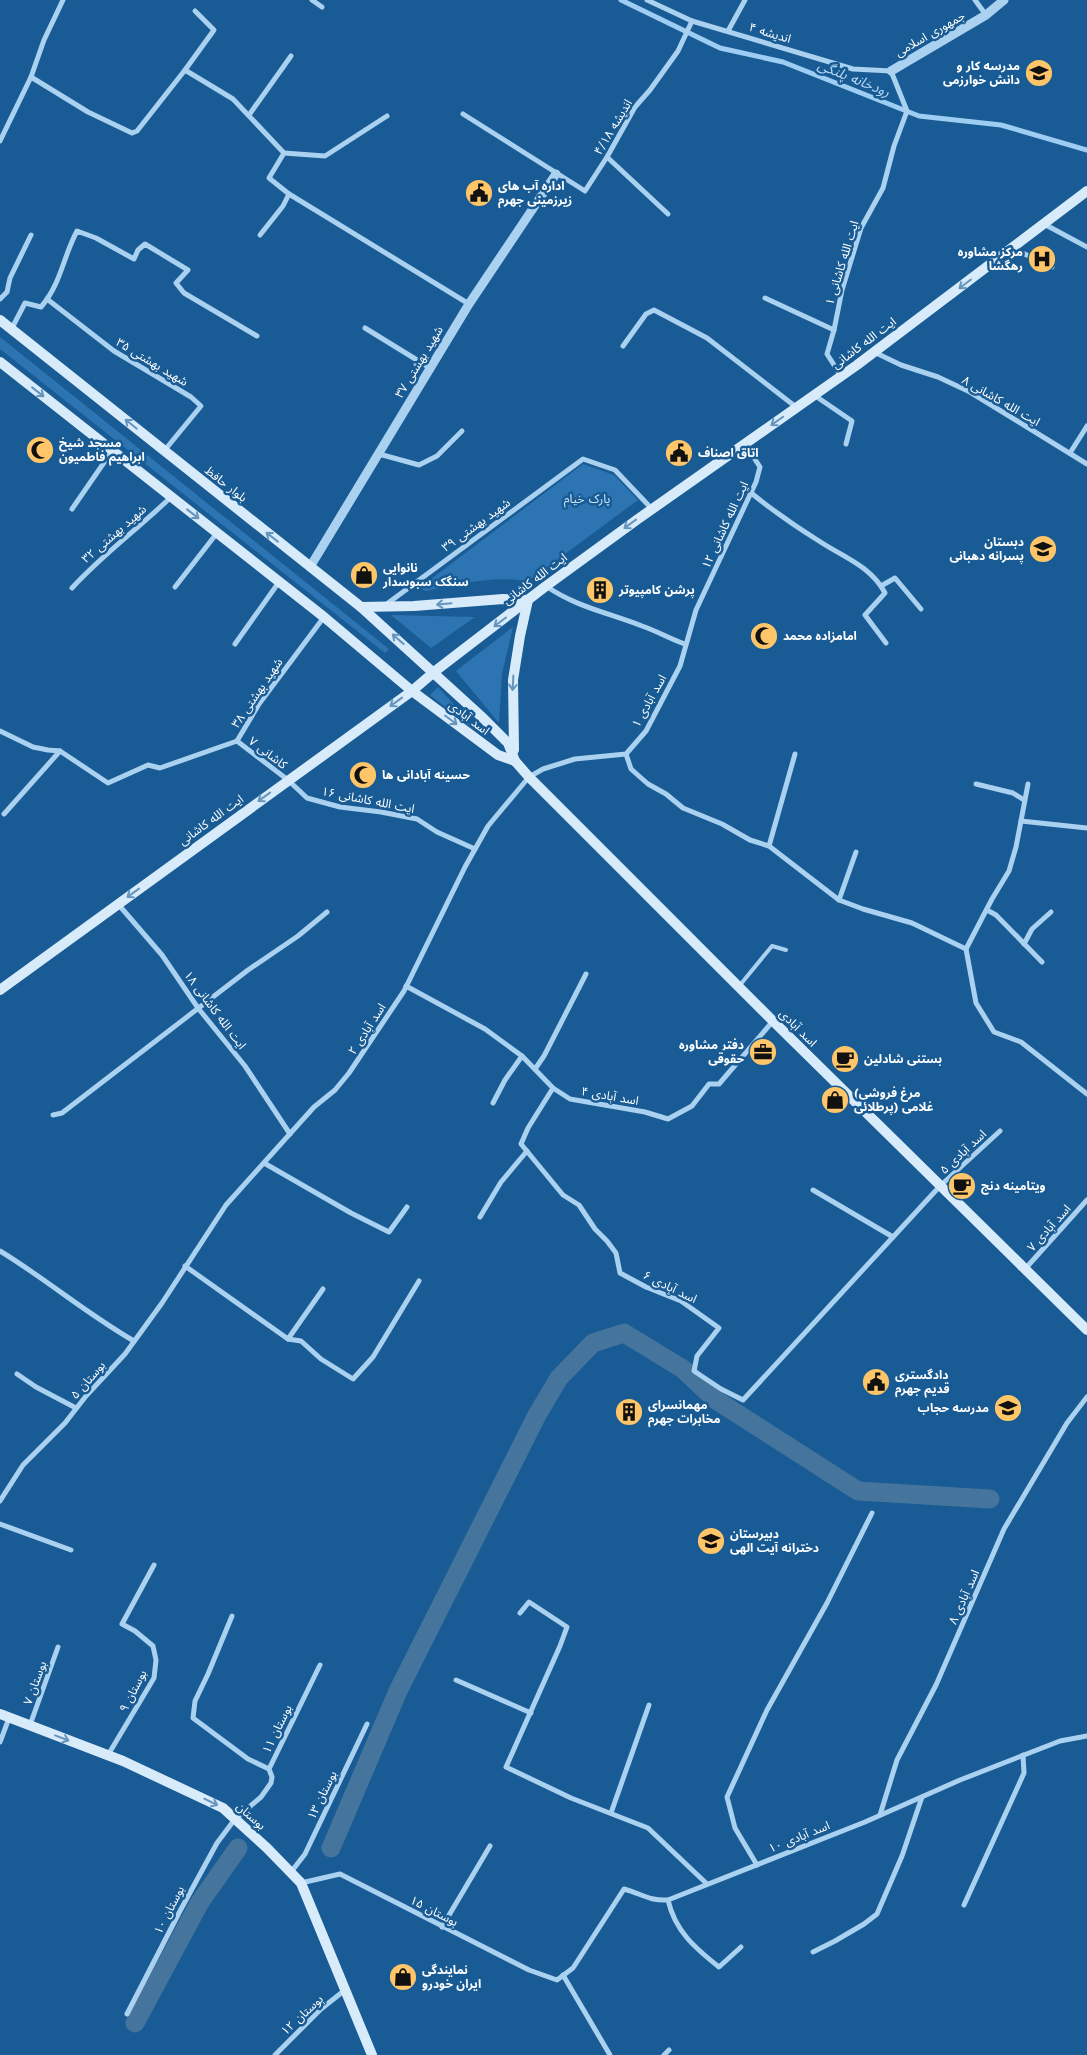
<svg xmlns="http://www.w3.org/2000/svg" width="1087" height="2055" font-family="'Work Sans','Noto Sans Arabic',sans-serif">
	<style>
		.green { fill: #2c75b2 }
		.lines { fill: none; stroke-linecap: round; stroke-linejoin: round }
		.stream { stroke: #9dcdf2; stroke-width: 5 }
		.canal { stroke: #45749d; stroke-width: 19 }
		.service { stroke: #aad1f0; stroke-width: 4 }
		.minor { stroke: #aad1f0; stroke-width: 5 }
		.tertiary { stroke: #aad1f0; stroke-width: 9 }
		.secondary { stroke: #d8ebfb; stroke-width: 10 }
		.oneway { stroke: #6595bd }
		.labels { text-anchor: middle; stroke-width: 5; stroke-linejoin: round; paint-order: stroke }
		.street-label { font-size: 12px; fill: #fff; stroke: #195b94 }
		.poi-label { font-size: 12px; font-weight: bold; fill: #fff; stroke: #195b94; text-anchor: start }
		.park-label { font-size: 12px; fill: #d1e8fb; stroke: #195b94 }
		.water-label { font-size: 14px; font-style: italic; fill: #b6daf7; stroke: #195b94 }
	</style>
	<rect width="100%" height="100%" fill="#195b94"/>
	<g class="green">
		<polygon points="0,337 389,649 385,653 0,349"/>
		<path d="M583 464 614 475 638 500 527 582C502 574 451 585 426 591L419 588Z"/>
		<polygon points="391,615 475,617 431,648"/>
		<polygon points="513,627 502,674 499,723 456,671"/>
		<polygon points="438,687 483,737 430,695"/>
	</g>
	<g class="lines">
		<polyline class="stream" points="621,0 720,48 783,62 919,116 1001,125 1087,150"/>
		<g class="canal">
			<polyline points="331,1848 398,1691 537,1415 559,1378 593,1343 624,1333 683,1369 716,1400 858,1491 990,1499"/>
			<polyline points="135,2023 200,1902 238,1848"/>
		</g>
		<polyline class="service" points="740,985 772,946 786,950"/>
		<g class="minor">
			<polyline points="312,0 322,7"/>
			<polyline points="647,0 692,21 853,69 891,71 907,111 894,146 883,188 861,228 842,290 834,330 827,354 841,376"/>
			<polyline points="975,0 986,15"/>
			<polyline points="728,31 745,0"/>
			<polyline points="185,70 214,30 195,11"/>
			<polyline points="31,77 88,112 132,133 137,131 185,70 233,99 284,153 269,178 289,194 469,304"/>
			<polyline points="463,114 585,191 607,157 635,107 650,90 678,51 692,21"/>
			<polyline points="249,115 291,56"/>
			<polyline points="0,141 31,77 44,40 63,0"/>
			<polyline points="284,153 325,156 387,116"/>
			<polyline points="607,157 668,214"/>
			<polyline points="1044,224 1087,247"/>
			<polyline points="260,235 283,206 289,194"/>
			<polyline points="1012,248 1052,267"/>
			<polyline points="765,298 834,330"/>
			<polyline points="0,299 7,292 10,278 31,235"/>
			<polyline points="47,299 114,351 191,397 201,406 164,451"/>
			<path d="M12 328 25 303 41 307C61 284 63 257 77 231L96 238 134 259 138 250 145 244 188 270 176 283 184 293 257 336"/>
			<polyline points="365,328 430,368"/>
			<polyline points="623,346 646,314 654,310 707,338 796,407"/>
			<polyline points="874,352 901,365 938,377 970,392 1087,464"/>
			<polyline points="814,395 852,421 846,444"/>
			<polyline points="1070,453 1087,426"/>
			<polyline points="379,454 419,465 437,456 462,431"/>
			<path d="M750 492C772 510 795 526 819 541 843 557 871 566 885 593L865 615 886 643"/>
			<polyline points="72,509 112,451"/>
			<path d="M546 586C576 607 609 613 642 626 657 631 670 639 685 644"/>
			<polyline points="881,586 895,578 921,609"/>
			<polyline points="175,587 217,533"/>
			<path d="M72 588C102 555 139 528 171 497"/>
			<polyline points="384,606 583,459 615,470 652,509"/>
			<polyline points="235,644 279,582"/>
			<polyline points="0,731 33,747 48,750 60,751 108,783 148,765 160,768 237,741 259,704 324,617"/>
			<polyline points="237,741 288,780 307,798 340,807 381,812 417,819 437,832 475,849"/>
			<polyline points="626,754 631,769 648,784 666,794 683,808 722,824 750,840 769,846 839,900 863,909 912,923 966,949"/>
			<polyline points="976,784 1013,793 1024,800"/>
			<polyline points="1028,784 1016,847 1009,871 992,899 966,949 976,1003 994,1032 1021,1042 1087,1094"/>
			<polyline points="4,814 60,751"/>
			<polyline points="1021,821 1087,828"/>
			<polyline points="769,846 795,754"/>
			<polyline points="839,900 856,852"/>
			<polyline points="118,904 162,955 198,1008 245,1066 290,1134"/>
			<polyline points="987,910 996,915 1042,962"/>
			<polyline points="1024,944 1032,929 1051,912"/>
			<polyline points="406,986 485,1029 522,1056 553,1088 570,1099 645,1112 668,1119 692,1106 709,1084 719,1084 773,1021"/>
			<polyline points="535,1069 544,1056 586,974"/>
			<polyline points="553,1088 528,1128 521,1144 563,1195 579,1205 595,1229 607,1241 616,1253 620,1273 646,1287 681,1301 719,1328 697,1356 694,1371 721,1389 743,1400 940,1186 1000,1131"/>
			<polyline points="493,1103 505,1080 522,1056"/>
			<polyline points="53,1115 62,1113 248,970 298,936 327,912"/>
			<polyline points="264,1163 351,1213 389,1232 407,1207"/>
			<polyline points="813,1190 893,1237"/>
			<polyline points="480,1217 501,1182 527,1151"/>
			<path d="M0 1251C46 1279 87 1314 134 1341"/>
			<polyline points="185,1266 288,1339 323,1289"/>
			<polyline points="1025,1269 1087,1200"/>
			<polyline points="288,1339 301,1341 321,1359 353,1379 373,1357 419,1281"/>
			<polyline points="17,1374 36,1387 76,1408"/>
			<polyline points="0,1501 23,1465 65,1423 86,1396 125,1354 162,1303 226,1205 314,1107 335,1090 349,1073 404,991 465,867 488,826 529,777 543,769 575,759 626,754 646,731 680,666 696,610 756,482 760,467 745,444"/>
			<polyline points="0,1524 71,1550"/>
			<polyline points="520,1613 529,1602 567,1627 560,1646 506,1767 571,1798 648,1828 707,1884"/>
			<polyline points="232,1616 208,1674 195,1701 193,1718 248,1759 269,1769"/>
			<polyline points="456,1680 531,1713"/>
			<polyline points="30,1725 58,1647"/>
			<polyline points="0,1742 9,1718"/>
			<polyline points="108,1755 154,1678 156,1660 153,1646 135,1631 122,1624 154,1565"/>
			<polyline points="611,1813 649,1705"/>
			<polyline points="880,1815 897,1760 936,1685 1004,1529 1067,1423 1087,1397"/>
			<polyline points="757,1865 735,1828 727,1797 767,1710 827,1603 872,1513"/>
			<polyline points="291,1872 305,1854 367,1724"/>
			<path d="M301 1883 340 1874 529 1970 557 1980 573 1968 624 1889C642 1894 649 1901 668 1900L865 1822 960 1780 1060 1741 1087 1736"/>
			<path d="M668 1900C675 1931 695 1948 719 1967L741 1947"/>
			<polyline points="964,1905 1024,1773 1023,1755"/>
			<polyline points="442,1927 490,1846"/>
			<polyline points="813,1952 835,1941 864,1924 877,1914 902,1856 922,1797"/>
			<polyline points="563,1975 610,2055"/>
			<polyline points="127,2014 180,1911 217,1843 235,1819 261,1797 271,1783 272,1777 269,1769 320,1665"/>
			<polyline points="275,2055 321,2009 345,1990"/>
			<polyline points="664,2055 669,2050"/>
		</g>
		<g class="tertiary">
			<polyline points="891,71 986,15 1004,0"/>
			<polyline points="310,567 469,304 556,174"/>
		</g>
		<g class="secondary">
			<polyline points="0,320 361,607 483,718 508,743 515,761 529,777 773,1021 1087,1330"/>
			<polyline points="0,362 324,617 412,691 498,755 515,761"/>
			<polyline points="361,607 414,606 503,599 528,600 520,636 513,680 514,750"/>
			<polyline points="0,990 412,691 434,672 546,586 638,519 857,365 1087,191"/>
			<polyline points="0,1714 123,1761 223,1808 267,1848 301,1883 372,2055"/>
		</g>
	</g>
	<defs><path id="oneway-shaft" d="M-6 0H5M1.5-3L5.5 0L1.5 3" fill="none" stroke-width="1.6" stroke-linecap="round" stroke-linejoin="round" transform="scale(1.25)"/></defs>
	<g class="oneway">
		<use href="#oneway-shaft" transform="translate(965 284) rotate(143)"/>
		<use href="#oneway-shaft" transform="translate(38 392) rotate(38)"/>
		<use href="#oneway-shaft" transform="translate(777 421) rotate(145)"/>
		<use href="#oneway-shaft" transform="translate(131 424) rotate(-141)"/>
		<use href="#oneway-shaft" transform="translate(193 514) rotate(38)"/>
		<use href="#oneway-shaft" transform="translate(630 524) rotate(144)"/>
		<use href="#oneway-shaft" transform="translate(272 537) rotate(-142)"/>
		<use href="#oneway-shaft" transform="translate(444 604) rotate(175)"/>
		<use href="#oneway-shaft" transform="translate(500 622) rotate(143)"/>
		<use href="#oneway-shaft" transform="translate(398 639) rotate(-139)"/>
		<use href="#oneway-shaft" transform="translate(513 683) rotate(93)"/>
		<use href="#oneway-shaft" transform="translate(396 702) rotate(144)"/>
		<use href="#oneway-shaft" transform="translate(451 720) rotate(37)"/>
		<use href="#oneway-shaft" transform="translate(264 797) rotate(144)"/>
		<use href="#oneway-shaft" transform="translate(133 893) rotate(144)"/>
		<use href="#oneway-shaft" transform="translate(62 1738) rotate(21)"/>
		<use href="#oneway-shaft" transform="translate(211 1802) rotate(26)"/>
	</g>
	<defs>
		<symbol id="school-disc" viewBox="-11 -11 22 22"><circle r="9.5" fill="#ffc569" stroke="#195b94"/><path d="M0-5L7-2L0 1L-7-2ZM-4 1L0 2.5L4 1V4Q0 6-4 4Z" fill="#111"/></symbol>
		<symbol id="civic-disc" viewBox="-11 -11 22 22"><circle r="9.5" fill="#ffc569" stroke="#195b94"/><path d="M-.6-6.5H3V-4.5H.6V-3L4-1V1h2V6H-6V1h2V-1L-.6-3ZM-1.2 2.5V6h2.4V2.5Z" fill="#111"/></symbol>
		<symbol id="hospital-disc" viewBox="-11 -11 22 22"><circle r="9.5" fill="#ffc569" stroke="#195b94"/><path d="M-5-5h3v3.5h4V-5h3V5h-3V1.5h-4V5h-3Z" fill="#111"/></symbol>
		<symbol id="mosque-disc" viewBox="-11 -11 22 22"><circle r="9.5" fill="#ffc569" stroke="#195b94"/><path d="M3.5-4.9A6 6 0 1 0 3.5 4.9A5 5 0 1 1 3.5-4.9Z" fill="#111"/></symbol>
		<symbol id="shop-disc" viewBox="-11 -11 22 22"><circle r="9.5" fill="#ffc569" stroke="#195b94"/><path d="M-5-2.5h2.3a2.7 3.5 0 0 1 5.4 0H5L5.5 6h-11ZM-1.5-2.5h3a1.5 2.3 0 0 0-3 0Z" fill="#111"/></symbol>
		<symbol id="building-disc" viewBox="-11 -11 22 22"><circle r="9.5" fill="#ffc569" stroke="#195b94"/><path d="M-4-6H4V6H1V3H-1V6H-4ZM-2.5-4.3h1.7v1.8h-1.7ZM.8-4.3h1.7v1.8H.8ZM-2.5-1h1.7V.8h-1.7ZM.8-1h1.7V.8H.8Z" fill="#111"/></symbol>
		<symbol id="office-disc" viewBox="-11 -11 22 22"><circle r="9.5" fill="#ffc569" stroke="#195b94"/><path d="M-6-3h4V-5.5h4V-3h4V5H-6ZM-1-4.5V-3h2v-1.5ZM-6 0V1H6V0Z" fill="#111"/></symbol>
		<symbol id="cafe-disc" viewBox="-11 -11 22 22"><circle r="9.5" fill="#ffc569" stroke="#195b94"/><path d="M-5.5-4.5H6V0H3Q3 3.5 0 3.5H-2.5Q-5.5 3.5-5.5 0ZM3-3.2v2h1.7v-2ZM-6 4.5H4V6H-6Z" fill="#111"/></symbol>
	</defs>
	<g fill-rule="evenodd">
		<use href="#school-disc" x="1023" y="57" width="32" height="32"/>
		<use href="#civic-disc" x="463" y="177" width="32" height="32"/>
		<use href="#hospital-disc" x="1026" y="243" width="32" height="32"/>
		<use href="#mosque-disc" x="24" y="434" width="32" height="32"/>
		<use href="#civic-disc" x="663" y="437" width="32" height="32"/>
		<use href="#school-disc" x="1027" y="533" width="32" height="32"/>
		<use href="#shop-disc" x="348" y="559" width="32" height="32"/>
		<use href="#building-disc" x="584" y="574" width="32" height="32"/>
		<use href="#mosque-disc" x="748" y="620" width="32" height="32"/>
		<use href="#mosque-disc" x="347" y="759" width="32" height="32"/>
		<use href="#office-disc" x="747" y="1036" width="32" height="32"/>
		<use href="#cafe-disc" x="829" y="1043" width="32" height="32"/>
		<use href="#shop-disc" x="819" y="1084" width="32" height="32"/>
		<use href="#cafe-disc" x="946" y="1170" width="32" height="32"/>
		<use href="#civic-disc" x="860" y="1366" width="32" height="32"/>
		<use href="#school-disc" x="992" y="1392" width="32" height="32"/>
		<use href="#building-disc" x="613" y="1396" width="32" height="32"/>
		<use href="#school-disc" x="695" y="1525" width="32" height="32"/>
		<use href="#shop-disc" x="387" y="1961" width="32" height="32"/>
	</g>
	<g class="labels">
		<g class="street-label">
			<text transform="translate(770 33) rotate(17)" y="4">اندیشه ۴</text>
			<text transform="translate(930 34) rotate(-30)" y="4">جمهوری اسلامی</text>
			<text transform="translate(613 127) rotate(-59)" y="4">اندیشه ۴/۱۸</text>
			<text transform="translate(842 263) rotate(-73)" y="4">ایت الله کاشانی ۱</text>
			<text transform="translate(864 343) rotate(-37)" y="4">ایت الله کاشانی</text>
			<text transform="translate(152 362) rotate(31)" y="4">شهید بهشتی ۳۵</text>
			<text transform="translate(419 362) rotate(-59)" y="4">شهید بهشتی ۳۷</text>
			<text transform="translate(1001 401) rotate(30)" y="4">ایت الله کاشانی ۸</text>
			<text transform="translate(226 484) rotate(38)" y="4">بلوار حافظ</text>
			<text transform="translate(476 525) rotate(-36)" y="4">شهید بهشتی ۳۹</text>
			<text transform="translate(725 525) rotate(-65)" y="4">ایت الله کاشانی ۱۲</text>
			<text transform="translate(114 534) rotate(-41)" y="4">شهید بهشتی ۳۲</text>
			<text transform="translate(535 579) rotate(-37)" y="4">ایت الله کاشانی</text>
			<text transform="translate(257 693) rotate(-56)" y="4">شهید بهشتی ۳۸</text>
			<text transform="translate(649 701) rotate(-61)" y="4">اسد آبادی ۱</text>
			<text transform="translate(469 718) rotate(37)" y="4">اسد آبادی</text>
			<text transform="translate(268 753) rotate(37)" y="4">کاشانی ۷</text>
			<text transform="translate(368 800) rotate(11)" y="4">ایت الله کاشانی ۱۶</text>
			<text transform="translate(211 820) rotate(-36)" y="4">ایت الله کاشانی</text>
			<text transform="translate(215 1010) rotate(53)" y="4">ایت الله کاشانی ۱۸</text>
			<text transform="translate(798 1028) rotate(45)" y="4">اسد آبادی</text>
			<text transform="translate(367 1029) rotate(-57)" y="4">اسد آبادی ۲</text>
			<text transform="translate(610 1096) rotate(10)" y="4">اسد آبادی ۴</text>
			<text transform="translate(963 1152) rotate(-43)" y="4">اسد آبادی ۵</text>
			<text transform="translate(1049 1228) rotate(-48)" y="4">اسد آبادی ۷</text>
			<text transform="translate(670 1287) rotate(26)" y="4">اسد آبادی ۶</text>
			<text transform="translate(88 1380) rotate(-49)" y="4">بوستان ۵</text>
			<text transform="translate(964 1597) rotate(-66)" y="4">اسد آبادی ۸</text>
			<text transform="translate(35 1683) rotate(-70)" y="4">بوستان ۷</text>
			<text transform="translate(133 1691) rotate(-63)" y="4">بوستان ۹</text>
			<text transform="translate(277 1729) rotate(-64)" y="4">بوستان ۱۱</text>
			<text transform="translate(322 1795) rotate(-64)" y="4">بوستان ۱۳</text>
			<text transform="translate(251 1816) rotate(42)" y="4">بوستان</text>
			<text transform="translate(799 1837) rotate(-22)" y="4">اسد آبادی ۱۰</text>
			<text transform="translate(169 1910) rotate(-63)" y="4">بوستان ۱۰</text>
			<text transform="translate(434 1911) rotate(27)" y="4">بوستان ۱۵</text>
			<text transform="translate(302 2015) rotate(-43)" y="4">۱۲ بوستان</text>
		</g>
		<g class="poi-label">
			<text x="1020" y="70" text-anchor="end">مدرسه کار و<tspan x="1020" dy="14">دانش خوارزمی</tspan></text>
			<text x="498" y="190">اداره آب های<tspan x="498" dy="14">زیرزمینی جهرم</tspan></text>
			<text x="1023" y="256" text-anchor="end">مرکز مشاوره<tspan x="1023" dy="14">رهگشا</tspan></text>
			<text x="59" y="447">مسجد شیخ<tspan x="59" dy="14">ابراهیم فاطمیون</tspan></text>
			<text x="698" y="457">اتاق اصناف</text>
			<text x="1024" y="546" text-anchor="end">دبستان<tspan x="1024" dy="14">پسرانه دهبانی</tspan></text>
			<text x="383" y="572">نانوایی<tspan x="383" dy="14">سنگک سبوسدار</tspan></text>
			<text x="619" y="594">پرشن کامپیوتر</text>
			<text x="783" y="640">امامزاده محمد</text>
			<text x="382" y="779">حسینه آبادانی ها</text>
			<text x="744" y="1049" text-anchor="end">دفتر مشاوره<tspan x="744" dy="14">حقوقی</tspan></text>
			<text x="864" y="1063">بستنی شادلین</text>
			<text x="854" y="1097">(مرغ فروشی<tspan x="854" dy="14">غلامی (پرطلائی</tspan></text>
			<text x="981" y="1190">ویتامینه دنج</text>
			<text x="895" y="1379">دادگستری<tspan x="895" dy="14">قدیم جهرم</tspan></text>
			<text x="648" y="1409">مهمانسرای<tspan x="648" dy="14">مخابرات جهرم</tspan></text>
			<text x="989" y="1412" text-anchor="end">مدرسه حجاب</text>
			<text x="730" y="1538">دبیرستان<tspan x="730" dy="14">دخترانه آیت الهی</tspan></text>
			<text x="422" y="1974">نمایندگی<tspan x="422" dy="14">ایران خودرو</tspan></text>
		</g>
		<g class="park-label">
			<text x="587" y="503">پارک خیام</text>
		</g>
		<g class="water-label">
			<text transform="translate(854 78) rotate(22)" y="5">رودخانه پلنگی</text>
		</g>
	</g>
</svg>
